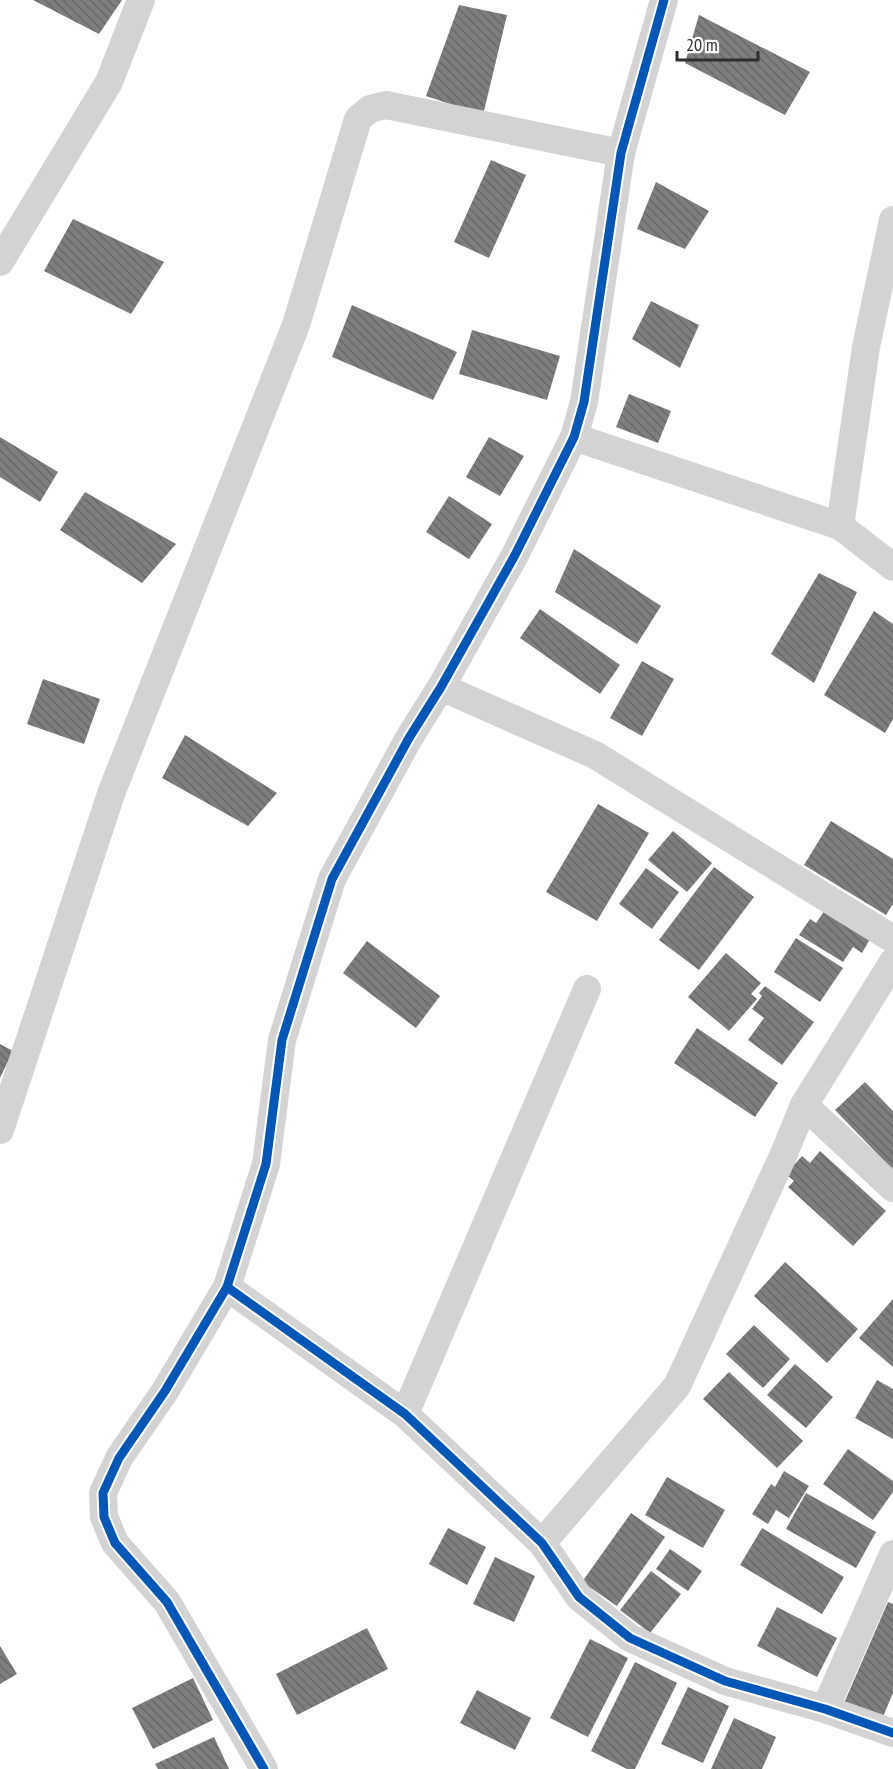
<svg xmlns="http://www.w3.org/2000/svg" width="893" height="1769" font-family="'PT Sans Narrow',sans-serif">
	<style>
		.building { fill: url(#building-back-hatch) }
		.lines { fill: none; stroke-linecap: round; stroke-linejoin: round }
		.minor { stroke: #d3d3d3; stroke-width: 28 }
		.cycleway-casing { stroke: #fff; stroke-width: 13 }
		.cycleway { stroke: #0057b8; stroke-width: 9 }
	</style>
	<defs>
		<pattern id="building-back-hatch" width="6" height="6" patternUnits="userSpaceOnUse" patternTransform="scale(1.5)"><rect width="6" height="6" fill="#7e7e7e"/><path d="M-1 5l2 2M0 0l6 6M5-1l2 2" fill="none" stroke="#686868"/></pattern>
	</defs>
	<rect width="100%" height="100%" fill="#fff"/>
	<g class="building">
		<polygon points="33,0 122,0 99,34"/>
		<polygon points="459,5 507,15 483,115 426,96"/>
		<polygon points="699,15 810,72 785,115 685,63"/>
		<polygon points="491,160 526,175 489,258 454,242"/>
		<polygon points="656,182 709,211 685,249 637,229"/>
		<polygon points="73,219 164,262 131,314 44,271"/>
		<polygon points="651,301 699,325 680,368 632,339"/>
		<polygon points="352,305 457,352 433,400 332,357"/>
		<polygon points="472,330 560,356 547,400 459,374"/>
		<polygon points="629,394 671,411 658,443 616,427"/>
		<polygon points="0,437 58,472 40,502 0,477"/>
		<polygon points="489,437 524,456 500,496 466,477"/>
		<polygon points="85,492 176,544 142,583 60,530"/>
		<polygon points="449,496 492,524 469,559 426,532"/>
		<polygon points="574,549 661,606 637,644 555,592"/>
		<polygon points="819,573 857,592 814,683 771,654"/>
		<polygon points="540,609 620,665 600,694 520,638"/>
		<polygon points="874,611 893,624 893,719 885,733 824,695"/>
		<polygon points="642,661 674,679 642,736 610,718"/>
		<polygon points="43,679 100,699 84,744 27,724"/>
		<polygon points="185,735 277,793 248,826 162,778"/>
		<polygon points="598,804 649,833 597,921 546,892"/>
		<polygon points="831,821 893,859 893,904 886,915 804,865"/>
		<polygon points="673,831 712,863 687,892 648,860"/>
		<polygon points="714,867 754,897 699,970 659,940"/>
		<polygon points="646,868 679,892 652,929 619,904"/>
		<polygon points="825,910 870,939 862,953 853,947 843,962 799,935 810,919 816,923"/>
		<polygon points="796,938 843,968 820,1002 774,972"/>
		<polygon points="367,941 440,996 416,1028 343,973"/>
		<polygon points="726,953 761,983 751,994 757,999 729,1031 688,997"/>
		<polygon points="765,986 814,1022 782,1065 748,1040 764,1018 752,1009 762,996 759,993"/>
		<polygon points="697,1028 778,1083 755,1117 674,1063"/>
		<polygon points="0,1044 13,1051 0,1078"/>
		<polygon points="865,1082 893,1111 893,1170 835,1110"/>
		<polygon points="820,1151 886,1211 853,1246 788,1187 794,1181 786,1174 802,1156 810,1163"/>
		<polygon points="785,1262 858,1329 827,1363 754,1296"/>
		<polygon points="893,1299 893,1367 859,1338"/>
		<polygon points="754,1325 790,1359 763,1388 726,1354"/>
		<polygon points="795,1364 833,1397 806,1428 767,1395"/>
		<polygon points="729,1372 803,1441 777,1468 703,1399"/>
		<polygon points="877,1380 893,1389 893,1439 855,1418"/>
		<polygon points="848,1449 893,1481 893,1492 873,1520 823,1484"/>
		<polygon points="784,1471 809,1486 789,1518 776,1510 768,1524 752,1514 771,1484 775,1487"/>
		<polygon points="667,1477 725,1510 703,1548 645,1515"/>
		<polygon points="806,1493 876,1532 856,1568 786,1529"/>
		<polygon points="631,1513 665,1537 617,1606 582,1582"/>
		<polygon points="448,1528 486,1547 467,1585 429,1564"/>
		<polygon points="762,1528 844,1577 822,1614 740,1565"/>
		<polygon points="670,1549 702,1571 688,1591 656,1569"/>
		<polygon points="495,1557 535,1576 514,1622 473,1604"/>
		<polygon points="651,1571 681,1594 650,1633 620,1610"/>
		<polygon points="888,1602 893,1604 893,1693 882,1719 844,1703"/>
		<polygon points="777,1607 837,1638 817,1677 757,1646"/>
		<polygon points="367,1628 388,1669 297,1715 276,1674"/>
		<polygon points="590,1639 628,1658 588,1737 550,1718"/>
		<polygon points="0,1646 17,1674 0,1684"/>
		<polygon points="635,1662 677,1683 635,1769 627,1769 591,1751"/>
		<polygon points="193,1678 213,1720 153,1749 132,1708"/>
		<polygon points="688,1687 729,1706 703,1763 661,1744"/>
		<polygon points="477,1690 531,1718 515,1750 460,1723"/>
		<polygon points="734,1718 776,1737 762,1769 711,1769"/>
		<polygon points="214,1737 229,1769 158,1769 155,1764"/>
	</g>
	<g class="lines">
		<g class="minor">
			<polyline points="0,262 109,82 141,0"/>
			<polyline points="574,437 840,526 893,567"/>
			<polyline points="840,526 866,347 893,220"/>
			<polyline points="441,687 595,755 893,939"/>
			<polyline points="804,1105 893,1188"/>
			<polyline points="0,1130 112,791 296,325 358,119 370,109 386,105 621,153"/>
			<polyline points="227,1287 266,1164 282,1040 332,879 409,738 441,687 515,555 574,437 584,402 621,153 664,0"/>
			<polyline points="405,1414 587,989"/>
			<polyline points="542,1543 677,1386 783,1156 804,1105 893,962"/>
			<polyline points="825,1709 893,1554"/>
			<polyline points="264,1769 167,1602 115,1543 104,1517 103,1493 119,1458 165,1391 227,1287 405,1414 542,1543 579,1597 630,1638 725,1681 825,1709 893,1733"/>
		</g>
		<defs>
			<g id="cycleway">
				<polyline points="227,1287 266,1164 282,1040 332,879 409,738 441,687 515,555 574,437 584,402 621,153 664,0"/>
				<polyline points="264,1769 167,1602 115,1543 104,1517 103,1493 119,1458 165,1391 227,1287 405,1414 542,1543 579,1597 630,1638 725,1681 825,1709 893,1733"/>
			</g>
		</defs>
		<use href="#cycleway" class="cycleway-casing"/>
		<use href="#cycleway" class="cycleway"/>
	</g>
	<path d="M677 51v9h81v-9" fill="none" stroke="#2e2e2e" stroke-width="3"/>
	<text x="686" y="51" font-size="18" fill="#2e2e2e" stroke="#ffffff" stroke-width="4.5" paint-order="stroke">20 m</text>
</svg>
